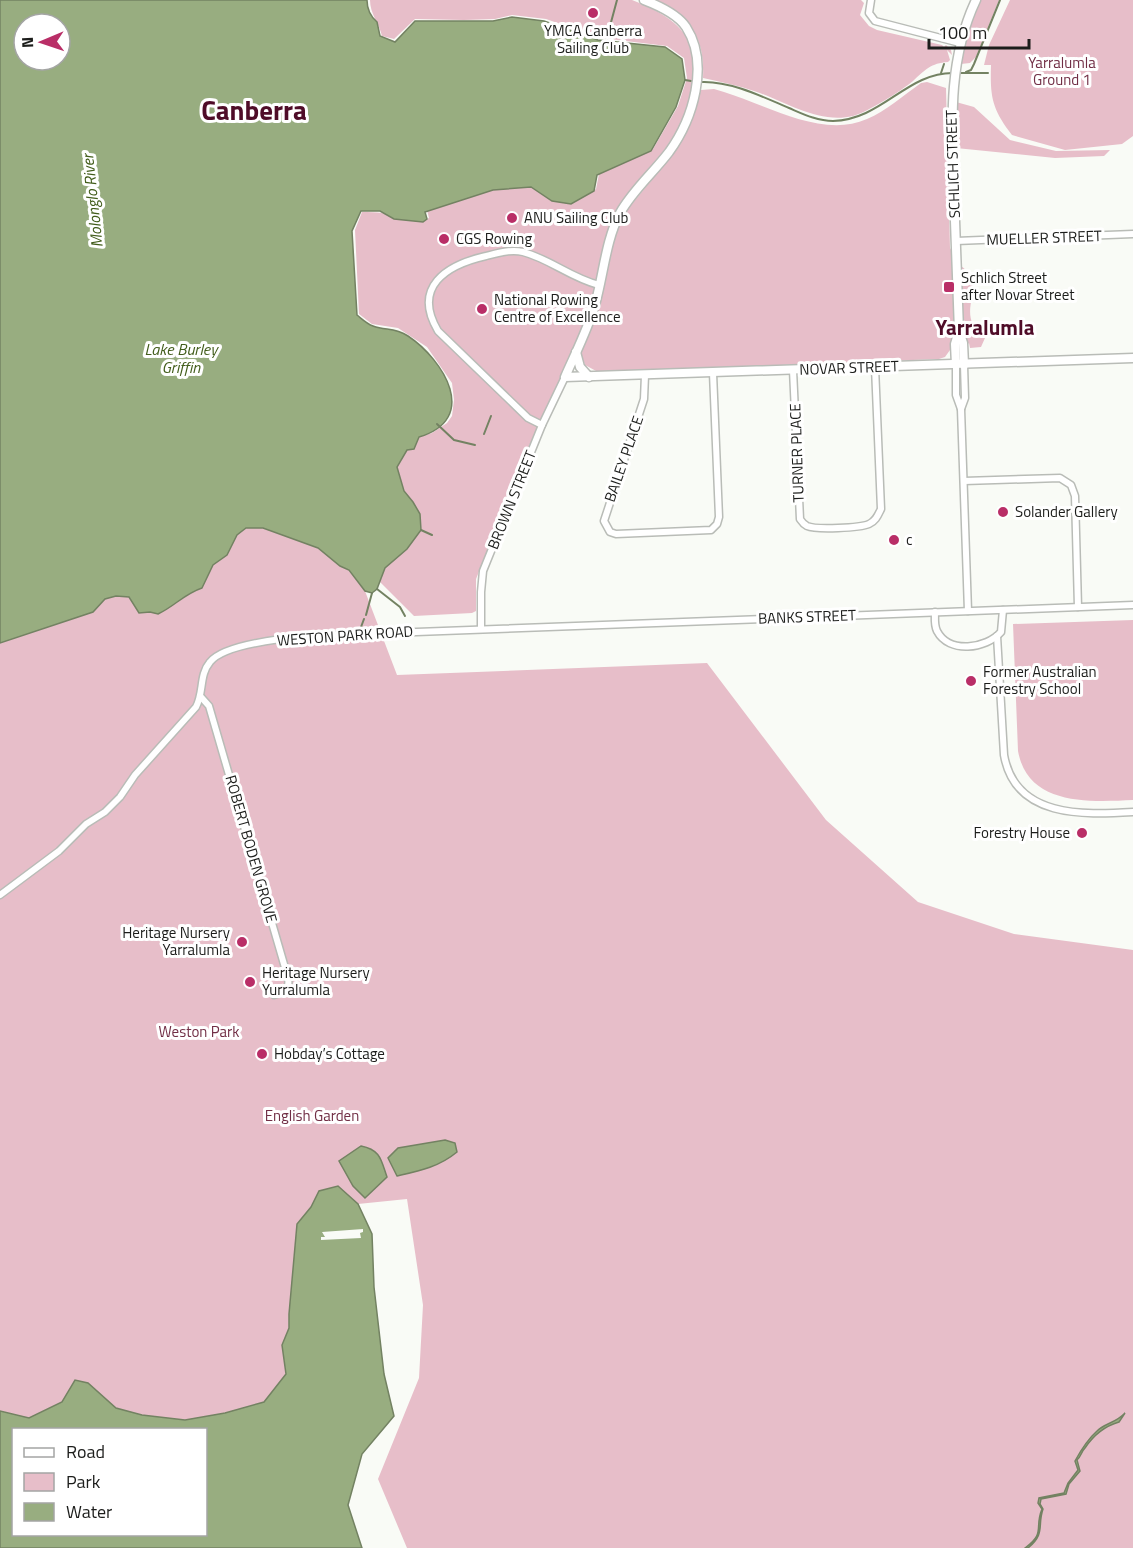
<svg xmlns="http://www.w3.org/2000/svg" width="1133" height="1548" font-family="'Titillium Web',sans-serif">
	<style>
		.green { fill: #e7bec9 }
		.water { fill: #98ad80; stroke: #738262; stroke-width: 1.5; fill-rule: evenodd }
		.pier { fill: #f9fbf6 }
		.lines { fill: none; stroke-linecap: round; stroke-linejoin: round }
		.stream { stroke: #738262; stroke-width: 2 }
		.street-casing { stroke: #b9bcb7; stroke-width: 9 }
		.secondary-casing { stroke: #b9bcb7; stroke-width: 11 }
		.street { stroke: #fff; stroke-width: 6 }
		.secondary { stroke: #fff; stroke-width: 8 }
		.poi-dot { fill: #b92e67; stroke: #fff; stroke-width: 2 }
		.labels { text-anchor: middle; stroke-width: 6; stroke-linejoin: round; paint-order: stroke }
		.poi-label { font-size: 15px; fill: #1c1d1b; stroke: #fff; text-anchor: start }
		.park-label { font-size: 15px; fill: #712e45; stroke: #fff }
		.street-label { font-size: 15px; fill: #1c1d1b; stroke: #fff }
		.water-label { font-size: 16px; font-style: italic; fill: #425d1b; stroke: #fff }
		.district-label { font-size: 21px; font-weight: bold; fill: #4f0c28; stroke: #fff }
		.town-label { font-size: 27px; font-weight: bold; fill: #4f0c28; stroke: #fff }
	</style>
	<rect width="100%" height="100%" fill="#f9fbf6"/>
	<g class="green">
		<path d="M370 0H632C662 12 692 27 695 63 697 99 677 136 655 162 647 172 634 183 629 194 613 233 602 275 588 314 569 365 544 414 521 463L515 479 516 481 511 489 505 509 494 531 498 540 488 567 480 569 476 579V611L472 613 414 616 380 582 385 568 407 549 413 502 404 491 397 467 407 450 414 449 419 437 432 433 447 423 452 416 454 400 452 383 427 347 398 328 372 324 359 314 355 230 362 212C369 212 376 212 382 213 395 216 416 225 429 218L427 210 495 188 531 185 574 202 596 189 599 174 653 149 678 106 687 78 684 58 667 46 601 38 546 19 512 15 495 19 464 20 415 19 394 39 382 36C379 23 370 14 370 0Z"/>
		<path d="M652 0H861L864 3 860 15 869 26 877 30 942 45 944 47 946 45 951 50 952 55 947 50 950 60 948 62C931 63 925 70 913 81 901 91 868 112 853 116 819 124 788 103 757 92 740 86 721 82 703 78 705 31 688 22 652 0Z"/>
		<polygon points="981,0 999,0 976,57 970,63 961,64 967,32"/>
		<path d="M1010 0H1133V136L1122 144 1065 150 1012 135C992 109 990 97 991 65H984L989 45Z"/>
		<path d="M927 82 946 88 950 248 960 265 974 277C974 304 960 318 985 338L981 347 970 348 969 343 961 350H950L945 357 939 359 598 372 585 365 581 353 617 231 627 210 671 156 683 139 701 90 714 89 724 92C767 105 822 139 867 119 886 111 904 95 921 83Z"/>
		<polygon points="956,102 974,107 1010,140 1056,151 1110,150 1104,156 1055,158 956,148"/>
		<path d="M246 528H263L307 543 318 548 340 566 349 570 365 591 397 675 707 663 826 820 918 902 1014 934 1133 950V1548H407L378 1479 419 1378 423 1305 407 1199 358 1204 338 1186 319 1191 311 1207 297 1224 289 1314V1328L282 1345 286 1374 264 1402 225 1413 185 1420 142 1415 116 1408 88 1383 62 1402 29 1419 0 1411V643L92 612 105 599 116 596 129 597 139 613C162 610 180 596 202 588L213 565 227 555 237 535Z"/>
		<path d="M1133 620V800C1089 802 1028 806 1018 751L1013 624Z"/>
	</g>
	<g class="water">
		<path d="M0 0H367C367 10 370 16 377 22L380 36 395 42 415 21H493L512 17 544 21 598 40 665 47 682 59 685 80 676 107 651 151 597 175 594 191 571 204 552 201 531 187 493 190 425 212 427 219 423 222 394 219 380 211H361L352 231 357 315C362 319 367 324 373 326 386 331 394 327 408 336 444 360 480 419 419 437L414 449 407 450 397 467 404 491 413 502 420 514 421 530 407 549 385 568 377 589 372 593 365 591 349 570 340 566 318 548 263 528H246L237 535 227 555 213 565 202 588C184 594 175 606 158 614L150 612 139 613 129 597 116 596 105 599 93 612 0 643ZM24 24H60V60H24Z"/>
		<path d="M445 1140 455 1143 457 1152C439 1167 419 1171 397 1176L388 1158 398 1148Z"/>
		<path d="M361 1146C381 1150 381 1160 387 1177L365 1198 353 1186 339 1161Z"/>
		<path d="M338 1186 358 1204 372 1234 374 1287 384 1374 394 1416 362 1454 348 1505 362 1548H0V1411L29 1418 62 1402 75 1380 88 1383 116 1408 142 1415 185 1420 225 1413 264 1402 286 1374 282 1345 289 1328V1314L297 1224 311 1207 319 1191ZM14 1430H206V1534H14Z"/>
		<path d="M1125 1413 1119 1422C1105 1426 1093 1436 1085 1448 1081 1452 1081 1457 1077 1460L1080 1471 1069 1484 1066 1494 1041 1499 1040 1504 1043 1509C1037 1526 1046 1533 1028 1548H1025C1046 1533 1034 1528 1042 1509L1038 1503 1039 1498 1064 1493 1068 1483 1078 1470 1075 1461C1081 1450 1088 1439 1097 1431 1105 1423 1116 1423 1125 1413Z"/>
	</g>
	<polygon class="pier" points="363,1229 363,1232 360,1233 361,1238 321,1240 321,1237 325,1237 322,1232"/>
	<g class="lines">
		<g class="stream">
			<polyline points="606,41 617,0"/>
			<polyline points="966,72 971,70 974,64 1000,0"/>
			<polyline points="941,73 944,64"/>
			<polyline points="959,73 988,73"/>
			<polyline points="685,80 691,81"/>
			<path d="M702 82C731 81 763 97 789 108 803 114 817 121 833 121 882 120 907 72 954 73"/>
			<polyline points="437,424 454,440 475,445"/>
			<polyline points="484,434 491,416"/>
			<polyline points="421,530 432,535"/>
			<polyline points="377,589 400,607 405,616"/>
			<polyline points="366,615 372,593"/>
			<polyline points="361,627 364,619"/>
		</g>
		<defs>
			<g id="street">
				<polyline points="871,0 869,13 875,21 960,43"/>
				<polyline points="956,241 1133,234"/>
				<polyline points="956,365 956,395 961,409 968,611"/>
				<path d="M793 370 800 519C802 522 803 524 807 526 816 530 860 528 869 524 876 521 878 515 881 509L875 367"/>
				<polyline points="645,375 644,399 604,521 610,532 616,534 711,530 717,524 719,517 713,373"/>
				<polyline points="961,409 965,398 964,365"/>
				<path d="M542 425 528 418 438 331C412 287 446 265 486 256 498 253 511 249 523 252 550 259 571 278 599 285"/>
				<polyline points="964,481 1060,478 1071,485 1075,496 1078,607"/>
				<path d="M935 612C935 619 934 625 937 631 949 654 986 649 1001 632L1003 610"/>
				<polyline points="481,628 481,592 483,571 542,425 565,377"/>
				<path d="M997 636 1004 755C1015 818 1083 815 1133 812"/>
				<path d="M201 697 209 706 288 978C290 990 285 992 274 995"/>
				<path d="M0 895 59 851 86 824 105 812 120 797 135 775 196 707C204 692 199 675 210 662 224 644 286 638 309 636L1133 605"/>
			</g>
			<g id="secondary">
				<path d="M644 0C657 5 678 15 686 27 710 64 693 119 669 152 653 173 633 190 620 213 606 240 604 271 596 301 589 327 576 352 565 377L1133 358"/>
				<polyline points="576,352 580,367 589,377"/>
				<polyline points="956,365 955,344 959,331"/>
				<path d="M964 365 963 343 959 331C957 285 956 239 954 193 952 127 947 61 976 0"/>
			</g>
		</defs>
		<use href="#street" class="street-casing"/>
		<use href="#secondary" class="secondary-casing"/>
		<use href="#street" class="street"/>
		<use href="#secondary" class="secondary"/>
	</g>
	<g class="poi-dot">
		<circle cx="593" cy="13" r="6"/>
		<circle cx="512" cy="218" r="6"/>
		<circle cx="444" cy="239" r="6"/>
		<rect x="943" y="281" width="12" height="12" rx="3"/>
		<circle cx="482" cy="309" r="6"/>
		<circle cx="1003" cy="512" r="6"/>
		<circle cx="894" cy="540" r="6"/>
		<circle cx="971" cy="681" r="6"/>
		<circle cx="1082" cy="833" r="6"/>
		<circle cx="242" cy="942" r="6"/>
		<circle cx="250" cy="982" r="6"/>
		<circle cx="262" cy="1054" r="6"/>
	</g>
	<g class="labels">
		<g class="poi-label">
			<text x="593" y="36" text-anchor="middle">YMCA Canberra<tspan x="593" dy="17">Sailing Club</tspan></text>
			<text x="524" y="223">ANU Sailing Club</text>
			<text x="456" y="244">CGS Rowing</text>
			<text x="961" y="283">Schlich Street<tspan x="961" dy="17">after Novar Street</tspan></text>
			<text x="494" y="305">National Rowing<tspan x="494" dy="17">Centre of Excellence</tspan></text>
			<text x="1015" y="517">Solander Gallery</text>
			<text x="906" y="545">c</text>
			<text x="983" y="677">Former Australian<tspan x="983" dy="17">Forestry School</tspan></text>
			<text x="1070" y="838" text-anchor="end">Forestry House</text>
			<text x="230" y="938" text-anchor="end">Heritage Nursery<tspan x="230" dy="17">Yarralumla</tspan></text>
			<text x="262" y="978">Heritage Nursery<tspan x="262" dy="17">Yurralumla</tspan></text>
			<text x="274" y="1059">Hobday’s Cottage</text>
		</g>
		<g class="park-label">
			<text x="1062" y="68">Yarralumla<tspan x="1062" dy="17">Ground 1</tspan></text>
			<text x="199" y="1037">Weston Park</text>
			<text x="312" y="1121">English Garden</text>
		</g>
		<g class="street-label">
			<text transform="translate(953 164) rotate(-92)" y="5">SCHLICH STREET</text>
			<text transform="translate(1044 238) rotate(-2)" y="5">MUELLER STREET</text>
			<text transform="translate(849 368) rotate(-2)" y="5">NOVAR STREET</text>
			<text transform="translate(797 453) rotate(-92)" y="5">TURNER PLACE</text>
			<text transform="translate(624 459) rotate(-71)" y="5">BAILEY PLACE</text>
			<text transform="translate(512 500) rotate(-68)" y="5">BROWN STREET</text>
			<text transform="translate(807 617) rotate(-2)" y="5">BANKS STREET</text>
			<text transform="translate(345 636) rotate(-4)" y="5">WESTON PARK ROAD</text>
			<text transform="translate(251 849) rotate(74)" y="5">ROBERT BODEN GROVE</text>
		</g>
		<g class="water-label">
			<text transform="translate(92 201) rotate(-96)" y="6">Molonglo River</text>
			<text x="181" y="355">Lake Burley<tspan x="181" dy="18">Griffin</tspan></text>
		</g>
		<g class="district-label">
			<text x="985" y="335">Yarralumla</text>
		</g>
		<g class="town-label">
			<text x="254" y="120">Canberra</text>
		</g>
	</g>
	<rect x="12" y="1428" width="195" height="108" fill="#ffffff" stroke="#a4a5a4" stroke-width="1.5"/>
	<rect x="24" y="1448" width="30" height="9" fill="#ffffff" stroke="#a4a5a4" stroke-width="1.5"/>
	<text x="66" y="1458" font-size="18" fill="#1c1d1b">Road</text>
	<rect x="24" y="1473" width="30" height="18" fill="#e7bec9" stroke="#a4a5a4" stroke-width="1.5"/>
	<text x="66" y="1488" font-size="18" fill="#1c1d1b">Park</text>
	<rect x="24" y="1503" width="30" height="18" fill="#98ad80" stroke="#a4a5a4" stroke-width="1.5"/>
	<text x="66" y="1518" font-size="18" fill="#1c1d1b">Water</text>
	<g transform="translate(42 42) rotate(268)"><circle r="28" fill="#ffffff" stroke="#a4a5a4" stroke-width="1.5"/>
	<path d="M0-4.5L10 22L0 15L-10 22Z" fill="#b92e67"/>
	<text y="-9" font-size="16" font-weight="bold" text-anchor="middle" fill="#1c1d1b">N</text>
	</g>
	<path d="M929 39v9h100v-9" fill="none" stroke="#1c1d1b" stroke-width="3"/>
	<text x="938" y="39" font-size="18" fill="#1c1d1b" stroke="#ffffff" stroke-width="4.5" paint-order="stroke">100 m</text>
</svg>
